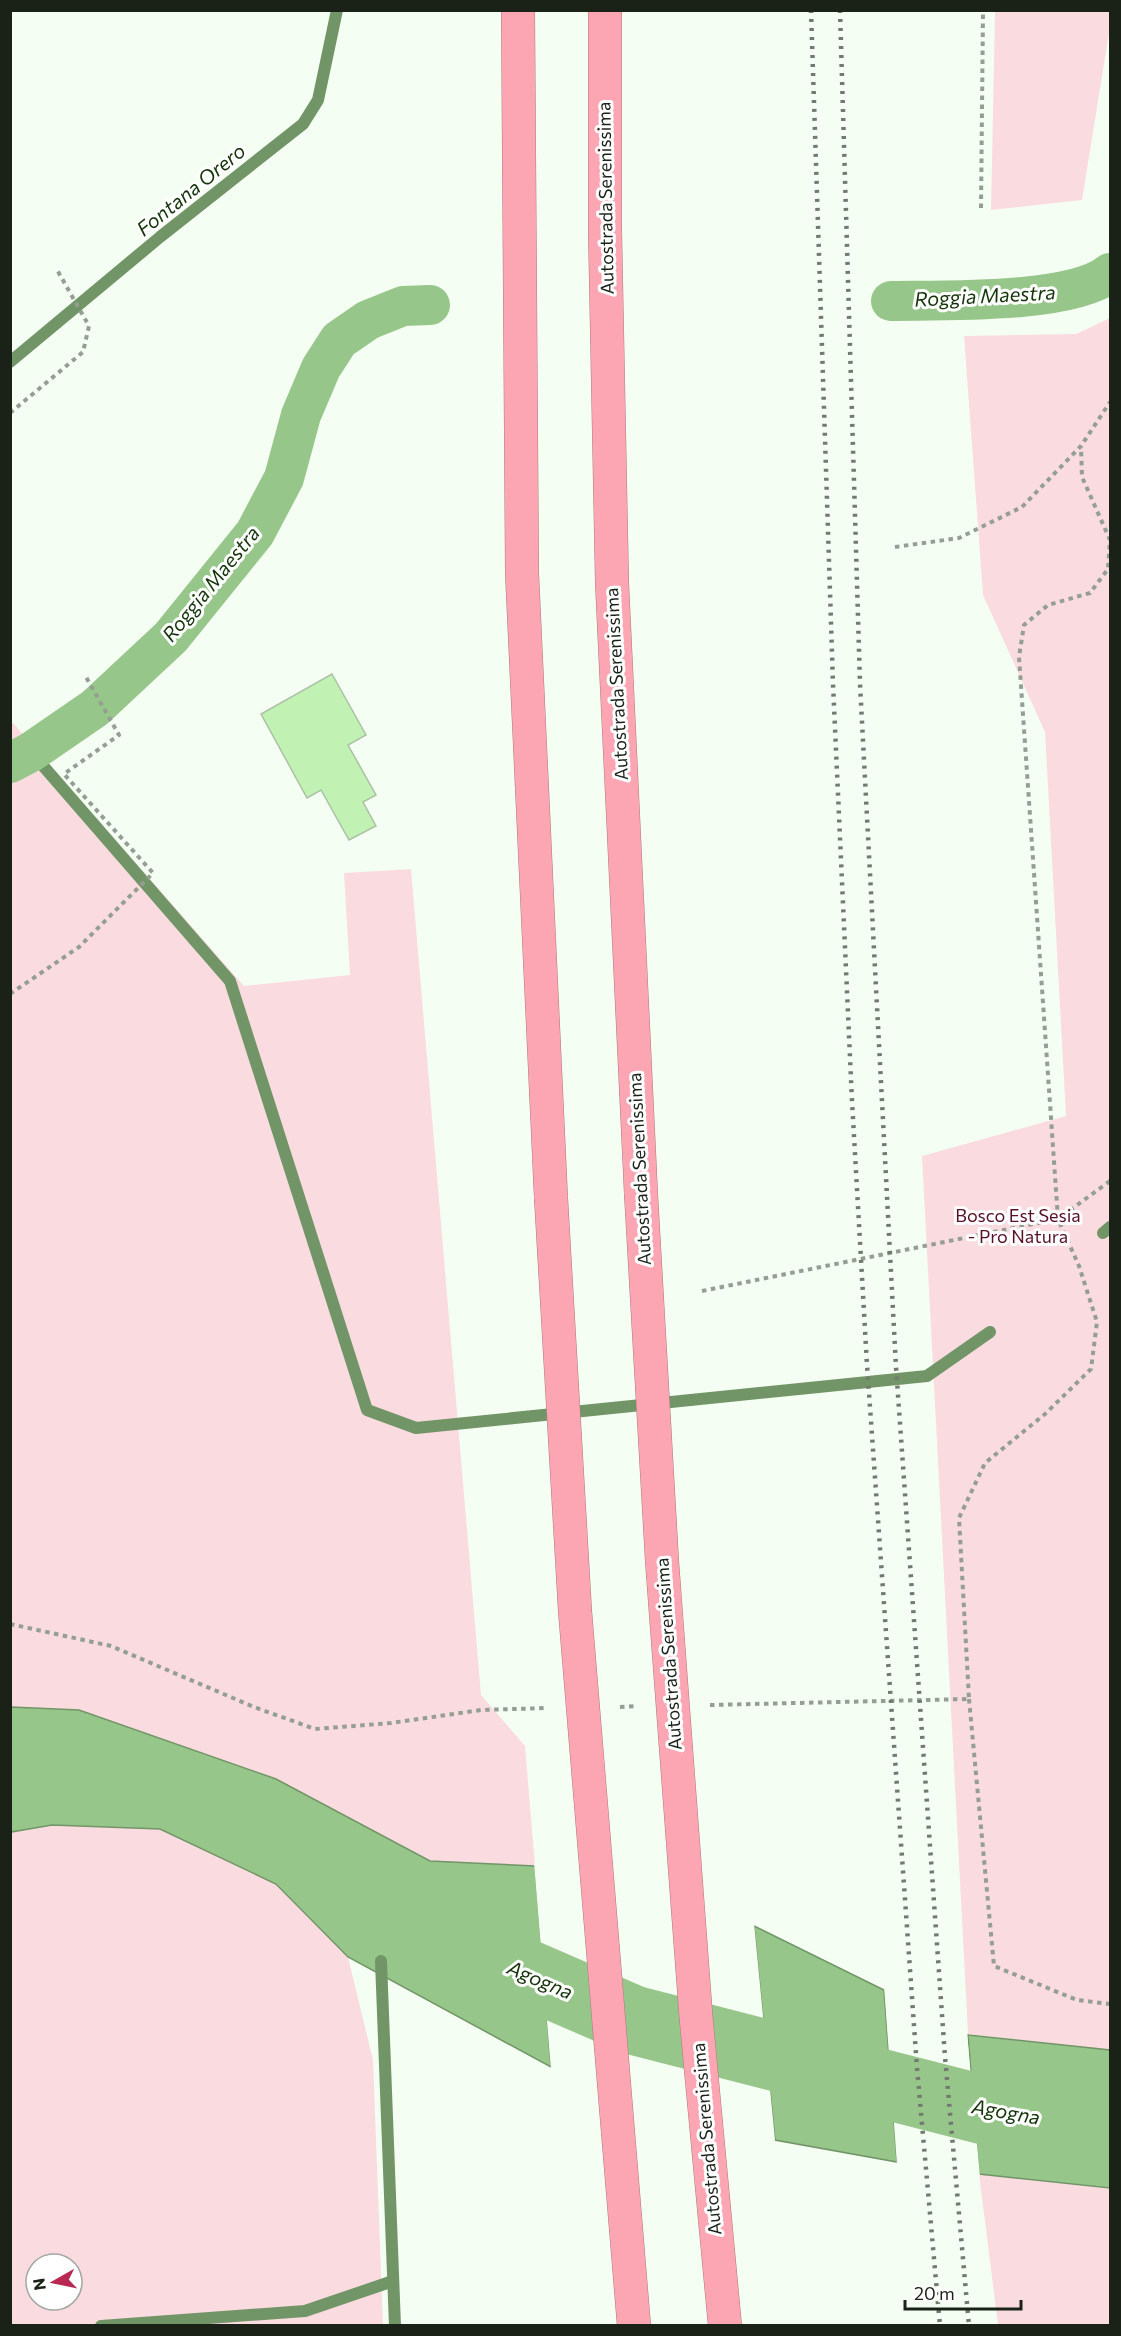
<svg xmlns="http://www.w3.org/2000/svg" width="1121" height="2336" font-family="Commissioner,sans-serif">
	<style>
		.green { fill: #fadce0; fill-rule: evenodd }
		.water { fill: #97c68a; stroke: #729568; stroke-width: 1.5 }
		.pier { fill: #f5fef2 }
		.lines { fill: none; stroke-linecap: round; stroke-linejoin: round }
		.stream { stroke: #729568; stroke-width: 12 }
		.canal { stroke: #97c68a; stroke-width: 40 }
		.river { stroke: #97c68a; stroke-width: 69 }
		.building { fill: #c1f2b4; stroke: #abc1a5; stroke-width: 1.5 }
		.highway-casing { stroke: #ae787c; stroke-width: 34 }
		.path { stroke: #959e92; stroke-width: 4; stroke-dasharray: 4.5 4.5; stroke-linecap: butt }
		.highway { stroke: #fda6b3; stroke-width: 33 }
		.rail { stroke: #727a6f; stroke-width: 4.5; stroke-dasharray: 3 6; stroke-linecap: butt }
		.highway-bridge-casing { stroke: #ae787c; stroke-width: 34; stroke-linecap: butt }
		.highway-bridge { stroke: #fda6b3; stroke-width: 33 }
		.labels { text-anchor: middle; stroke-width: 6; stroke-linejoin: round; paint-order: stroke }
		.street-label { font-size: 18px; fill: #1a2217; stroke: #fff }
		.park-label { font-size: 18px; fill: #581124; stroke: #fff }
		.water-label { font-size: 20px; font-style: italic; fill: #133309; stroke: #fff }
	</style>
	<rect width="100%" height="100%" fill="#f5fef2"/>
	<g class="green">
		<polygon points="995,11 1110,11 1110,27 1082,200 991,210"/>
		<polygon points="1110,318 1110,2050 968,2034 922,1156 1066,1116 1045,732 983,595 964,336 1076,334"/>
		<polygon points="13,723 244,986 350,975 344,873 411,869 481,1695 525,1746 535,1866 430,1861 276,1779 79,1710 11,1707 10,725"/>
		<path d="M52 1825 160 1829 276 1884 348 1957 373 2060 383 2325 11 2326V1832ZM36 2264H72V2300H36Z"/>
		<polygon points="979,2174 1110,2188 1110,2325 998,2325"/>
	</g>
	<g class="water">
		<polygon points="11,1707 79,1710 276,1779 430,1861 535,1866 551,2067 348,1957 276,1884 160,1829 52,1825 11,1832"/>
		<polygon points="754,1926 884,1990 897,2162 775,2140"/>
		<polygon points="968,2035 1110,2050 1110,2188 979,2174"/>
	</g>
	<g class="pier">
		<polygon points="534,1863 538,1866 554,2067 551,2070"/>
		<polygon points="754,1923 775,2140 775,2143 772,2140 751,1926"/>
		<polygon points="884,1986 887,1990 900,2162 897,2165"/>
		<polygon points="967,2032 980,2177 976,2174 965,2035"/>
	</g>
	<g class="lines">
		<g class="stream">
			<polyline points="10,362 160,237 303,124 318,100 337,10"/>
			<polyline points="31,752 230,981 367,1410 416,1428 927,1376 990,1332"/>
			<polyline points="1103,1233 1110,1227"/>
			<polyline points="381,1961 395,2326"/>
			<polyline points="101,2326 305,2311 393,2281"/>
		</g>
		<g class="canal">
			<path d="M891 301C943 300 1072 304 1110 273"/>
			<polyline points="10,763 31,752 95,708 171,637 255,533 284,478 301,415 321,368 339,340 368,320 403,306 430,305"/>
		</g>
		<polyline class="river" points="458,1940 485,1956 633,2020 1008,2116 1110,2124"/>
	</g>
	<polygon class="building" points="332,674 366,735 348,745 376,795 363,802 376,826 349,840 321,790 307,798 261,714"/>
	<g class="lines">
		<defs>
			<g id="highway">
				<polyline points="518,10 522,573 551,1198"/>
				<polyline points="605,10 605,230 612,583 641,1194"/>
			</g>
		</defs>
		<use href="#highway" class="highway-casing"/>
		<g class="path">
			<polyline points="981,208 983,10"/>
			<polyline points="10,413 83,352 89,326 56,268"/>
			<polyline points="895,547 959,538 1022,507 1081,446 1110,402"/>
			<polyline points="10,994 79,947 153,873 64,774 119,735 86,677"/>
			<polyline points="702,1291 1058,1219 1110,1181"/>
			<polyline points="10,1624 111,1646 254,1707 315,1729 391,1723 481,1710 547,1708"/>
			<polyline points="969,1699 994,1966 1077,2000 1110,2004"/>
			<polyline points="710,1705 969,1699 959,1518 985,1463 1045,1414 1091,1369 1097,1322 1079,1266 1058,1219 1019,657 1024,625 1048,605 1090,593 1108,569 1110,540 1082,477 1081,446"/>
			<polyline points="620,1707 637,1706"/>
		</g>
		<use href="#highway" class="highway"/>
		<g class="rail">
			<polyline points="811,10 833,684 852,1101 867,1365 917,2068 940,2326"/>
			<polyline points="840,10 860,684 896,1367 945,2057 969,2326"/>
		</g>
		<defs>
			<g id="highway-bridge">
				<polyline points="641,1194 662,1561 696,2017 725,2326"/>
				<polyline points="551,1198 575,1611 634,2326"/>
			</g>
		</defs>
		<use href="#highway-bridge" class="highway-bridge-casing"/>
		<use href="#highway-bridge" class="highway-bridge"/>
	</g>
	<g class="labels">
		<g class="street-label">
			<text transform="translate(606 198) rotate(-91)" y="6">Autostrada Serenissima</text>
			<text transform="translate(617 684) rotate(-93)" y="6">Autostrada Serenissima</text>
			<text transform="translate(640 1169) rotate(-93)" y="6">Autostrada Serenissima</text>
			<text transform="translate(669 1654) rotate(-94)" y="6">Autostrada Serenissima</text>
			<text transform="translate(707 2139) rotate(-95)" y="6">Autostrada Serenissima</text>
		</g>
		<g class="park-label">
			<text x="1018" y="1222">Bosco Est Sesia<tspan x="1018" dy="21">- Pro Natura</tspan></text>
		</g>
		<g class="water-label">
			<text transform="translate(191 190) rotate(-39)" y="7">Fontana Orero</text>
			<text transform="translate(985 296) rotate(-3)" y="7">Roggia Maestra</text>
			<text transform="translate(211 584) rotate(-51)" y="7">Roggia Maestra</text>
			<text transform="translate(540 1980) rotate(23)" y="7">Agogna</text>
			<text transform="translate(1006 2112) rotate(10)" y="7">Agogna</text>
		</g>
	</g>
	<rect width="1121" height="2336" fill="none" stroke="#1a2217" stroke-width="24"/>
	<g transform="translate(54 2282) rotate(261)"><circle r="28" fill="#ffffff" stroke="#a3a7a2" stroke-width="1.5"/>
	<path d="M0-4.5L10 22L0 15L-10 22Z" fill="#b82851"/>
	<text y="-9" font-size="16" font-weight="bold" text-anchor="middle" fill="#1a2217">N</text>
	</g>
	<path d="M905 2300v9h116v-9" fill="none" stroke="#1a2217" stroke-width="3"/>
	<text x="914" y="2300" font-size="18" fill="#1a2217" stroke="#ffffff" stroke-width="4.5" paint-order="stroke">20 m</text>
</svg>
